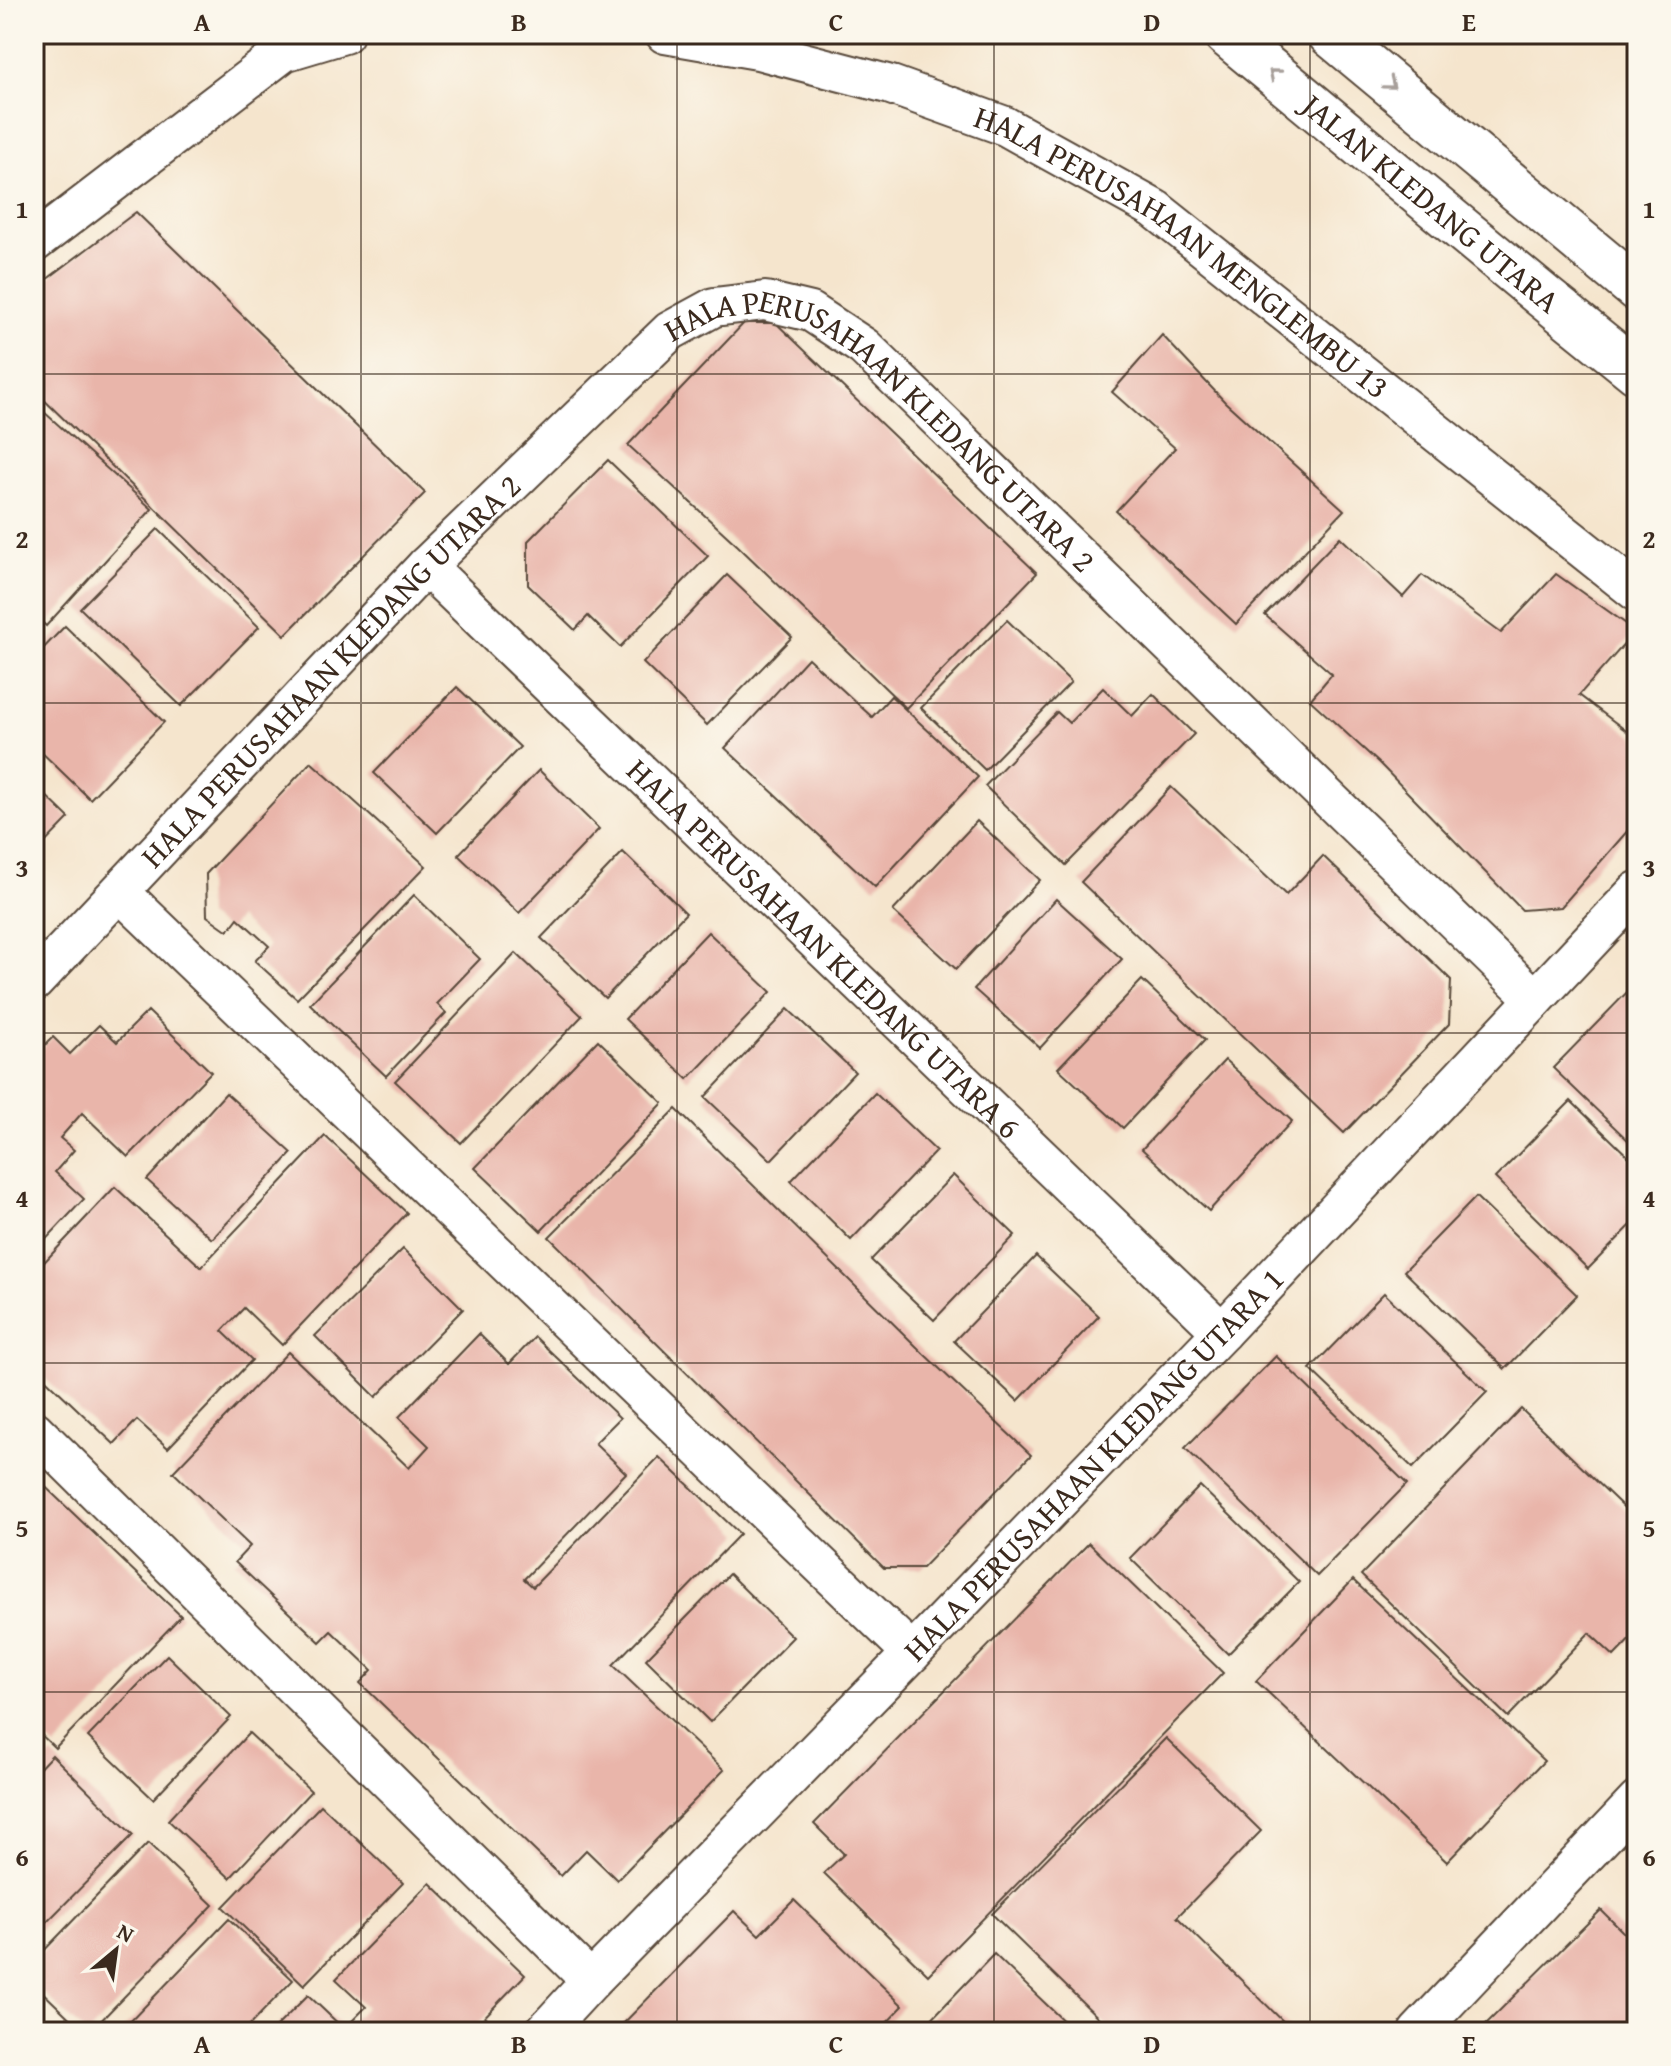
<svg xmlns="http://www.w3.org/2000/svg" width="1671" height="2066" font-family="'Gentium Book Plus',serif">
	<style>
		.building { fill: #e9b5aa }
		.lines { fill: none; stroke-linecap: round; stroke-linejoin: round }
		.minor-casing { stroke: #574638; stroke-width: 42 }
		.major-casing { stroke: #574638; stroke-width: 48 }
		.minor { stroke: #fff; stroke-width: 38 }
		.major { stroke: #fff; stroke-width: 44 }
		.oneway { stroke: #a79f9a }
		.grid { fill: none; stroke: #3b2a1e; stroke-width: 2; stroke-opacity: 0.55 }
		.labels { text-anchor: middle; stroke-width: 6; stroke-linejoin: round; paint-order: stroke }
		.street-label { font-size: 32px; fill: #3b2a1e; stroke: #fbf7ec }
		.neatline { fill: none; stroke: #3b2a1e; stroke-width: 3 }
		.grid-label { font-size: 26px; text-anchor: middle; font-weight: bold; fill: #3b2a1e }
	</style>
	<rect width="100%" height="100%" fill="#fbf7ec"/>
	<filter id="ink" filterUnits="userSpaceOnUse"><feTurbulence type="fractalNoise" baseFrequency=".0125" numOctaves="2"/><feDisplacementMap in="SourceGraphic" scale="16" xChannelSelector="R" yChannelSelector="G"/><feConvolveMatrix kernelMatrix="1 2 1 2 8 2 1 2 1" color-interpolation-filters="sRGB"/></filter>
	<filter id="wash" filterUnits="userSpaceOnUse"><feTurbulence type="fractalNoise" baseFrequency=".006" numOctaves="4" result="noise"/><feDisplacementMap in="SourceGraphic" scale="32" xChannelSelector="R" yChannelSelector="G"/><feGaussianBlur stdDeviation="1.8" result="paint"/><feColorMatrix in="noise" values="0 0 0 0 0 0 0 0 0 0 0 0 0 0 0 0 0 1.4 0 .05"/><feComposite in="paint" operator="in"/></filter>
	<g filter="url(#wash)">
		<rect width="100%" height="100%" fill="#f5e5cd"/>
		<g id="blocks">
			<g class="building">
				<polygon points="136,212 425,493 285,635 34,390 34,289"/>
				<polygon points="744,323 776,323 1037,573 906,708 738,546 628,445"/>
				<polygon points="1162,335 1225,402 1344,510 1236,624 1116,511 1175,448 1112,392"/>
				<polygon points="34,403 152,509 46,626 34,615"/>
				<polygon points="608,460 708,556 620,647 588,616 575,630 528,585 528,541"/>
				<polygon points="158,529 259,627 181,706 80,608"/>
				<polygon points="1340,537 1403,597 1422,575 1501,633 1556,574 1636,631 1579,695 1637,739 1637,820 1561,907 1522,910 1379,763 1310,700 1332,674 1265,615"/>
				<polygon points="727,575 792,637 707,725 643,663"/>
				<polygon points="1007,620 1071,682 985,770 921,708"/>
				<polygon points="65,626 164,722 90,799 34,745 34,658"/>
				<polygon points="808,658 872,717 891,696 978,777 875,887 725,748"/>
				<polygon points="457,687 520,747 437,833 374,773"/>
				<polygon points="1103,688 1132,716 1153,694 1194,734 1066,865 985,786 1057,712 1069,723"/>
				<polygon points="311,762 426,866 297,999 255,961 269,946 238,918 228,931 207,916 206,874"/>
				<polygon points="539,770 599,829 519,913 458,855"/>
				<polygon points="34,784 69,818 34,854"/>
				<polygon points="1171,787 1286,895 1323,856 1451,980 1449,1024 1344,1133 1081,882"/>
				<polygon points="977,821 1040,880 956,969 893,911"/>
				<polygon points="623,852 686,913 605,998 541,938"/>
				<polygon points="414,895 480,959 437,1004 446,1013 386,1076 310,1004"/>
				<polygon points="1056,899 1122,959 1040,1048 974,989"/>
				<polygon points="708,932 771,992 688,1079 625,1019"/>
				<polygon points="516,953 582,1016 461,1143 395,1081"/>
				<polygon points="1142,980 1205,1040 1123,1128 1058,1068"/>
				<polygon points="1637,982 1637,1149 1553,1068"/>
				<polygon points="788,1009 855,1072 771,1160 705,1097"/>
				<polygon points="148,1011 211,1072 128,1157 82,1113 60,1138 74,1150 55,1172 84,1199 34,1252 34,1056 53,1037 70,1054 99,1025 117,1042"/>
				<polygon points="598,1040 663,1103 541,1231 475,1168"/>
				<polygon points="1225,1060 1292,1121 1209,1211 1142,1149"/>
				<polygon points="226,1093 292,1153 212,1239 147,1180"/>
				<polygon points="875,1093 936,1151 851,1240 791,1181"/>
				<polygon points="1571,1101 1637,1165 1637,1219 1588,1269 1495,1178"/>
				<polygon points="676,1109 924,1354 1031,1455 922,1568 884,1568 549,1237"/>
				<polygon points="325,1136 407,1213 282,1345 244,1308 222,1331 252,1360 168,1448 137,1420 114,1444 34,1368 34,1273 115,1187 201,1267"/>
				<polygon points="953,1175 1015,1235 934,1320 871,1260"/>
				<polygon points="1476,1197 1577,1295 1505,1369 1404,1271"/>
				<polygon points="403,1249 463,1309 376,1397 315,1336"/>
				<polygon points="1036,1256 1099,1316 1018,1401 954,1341"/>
				<polygon points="1384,1293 1487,1392 1413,1468 1310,1369"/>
				<polygon points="479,1334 509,1364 535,1337 620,1418 595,1443 626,1473 524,1579 533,1587 659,1457 740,1534 613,1665 724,1770 617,1880 586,1850 561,1876 360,1683 372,1670 331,1631 320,1642 235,1562 250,1546 173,1472 288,1352 409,1468 429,1446 399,1417"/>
				<polygon points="1276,1356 1407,1484 1317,1576 1185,1448"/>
				<polygon points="1521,1409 1637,1520 1637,1632 1614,1656 1589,1633 1508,1717 1361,1575"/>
				<polygon points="34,1476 181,1616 55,1748 34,1728"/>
				<polygon points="1200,1486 1299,1582 1228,1654 1130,1558"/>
				<polygon points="1089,1543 1223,1673 928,1975 824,1873 844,1854 814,1824"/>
				<polygon points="729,1574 793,1637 710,1722 646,1659"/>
				<polygon points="1353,1580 1544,1761 1447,1862 1256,1681"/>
				<polygon points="167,1655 231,1717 153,1799 88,1737"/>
				<polygon points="249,1733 311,1791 230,1878 168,1820"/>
				<polygon points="1166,1738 1261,1831 1177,1917 1294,2032 1113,2032 992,1914"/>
				<polygon points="52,1755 133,1835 34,1935 34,1774"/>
				<polygon points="321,1805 403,1883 304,1985 223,1907"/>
				<polygon points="148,1843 213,1905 90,2032 84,2032 34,1984 34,1961"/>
				<polygon points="430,1883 525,1975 470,2032 271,2032 308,1995 344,2029 366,2007 336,1979"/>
				<polygon points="794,1900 903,2006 878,2032 615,2032 734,1911 759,1935"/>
				<polygon points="1601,1910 1637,1946 1637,2032 1478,2032"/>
				<polygon points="229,1919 293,1980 243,2032 128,2032 124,2028"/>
				<polygon points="994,1954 1075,2032 919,2032"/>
			</g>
		</g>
	</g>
	<g filter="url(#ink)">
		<use href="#blocks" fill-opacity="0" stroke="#574638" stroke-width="2"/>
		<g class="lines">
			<defs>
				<g id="minor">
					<path id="s1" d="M665 34 758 50 891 85 1005 126 1155 209 1637 592"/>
					<polyline points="34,243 284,52 344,34"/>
					<path id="s2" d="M426 566 1222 1332"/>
					<polyline points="120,892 912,1653"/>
					<path id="s3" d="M34 982 426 566 670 331 714 307 765 301 811 312 864 347 1535 999"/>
					<polyline points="34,1430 591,1981"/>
					<path id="s4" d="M544 2032 591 1981 912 1653 1222 1332 1637 891"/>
					<polyline points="1418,2032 1637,1801"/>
				</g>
				<g id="major">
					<path id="s5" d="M1226 34 1544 297 1637 372"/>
					<polyline points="1330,34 1637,289"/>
				</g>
			</defs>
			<use href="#minor" class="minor-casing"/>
			<use href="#major" class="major-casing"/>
			<use href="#minor" class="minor"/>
			<use href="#major" class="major"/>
		</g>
		<defs><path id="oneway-chevron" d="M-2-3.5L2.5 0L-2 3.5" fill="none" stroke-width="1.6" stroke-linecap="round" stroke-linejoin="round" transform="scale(2)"/></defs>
		<g class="oneway">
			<use href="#oneway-chevron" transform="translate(1274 74) rotate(-140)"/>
			<use href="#oneway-chevron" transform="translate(1390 84) rotate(39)"/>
		</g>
	</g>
	<path class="grid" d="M361 34V2032M677 34V2032M994 34V2032M1310 34V2032M34 374H1637M34 703H1637M34 1033H1637M34 1363H1637M34 1692H1637"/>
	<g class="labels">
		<g class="street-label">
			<text dy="11" stroke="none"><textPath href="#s5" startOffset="266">JALAN KLEDANG UTARA</textPath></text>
			<text dy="11" stroke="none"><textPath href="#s1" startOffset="570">HALA PERUSAHAAN MENGLEMBU 13</textPath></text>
			<text dy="11" stroke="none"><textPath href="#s3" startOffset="1172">HALA PERUSAHAAN KLEDANG UTARA 2</textPath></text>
			<text dy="11" stroke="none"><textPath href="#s3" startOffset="430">HALA PERUSAHAAN KLEDANG UTARA 2</textPath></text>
			<text dy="11" stroke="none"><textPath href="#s2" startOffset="552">HALA PERUSAHAAN KLEDANG UTARA 6</textPath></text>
			<text dy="11" stroke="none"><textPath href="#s4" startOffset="790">HALA PERUSAHAAN KLEDANG UTARA 1</textPath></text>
		</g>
	</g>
	<rect width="1671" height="2066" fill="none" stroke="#fbf7ec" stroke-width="88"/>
	<g transform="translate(116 1950) rotate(29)" stroke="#fbf7ec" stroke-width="6" paint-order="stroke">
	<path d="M0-6L14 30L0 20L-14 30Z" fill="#3b2a1e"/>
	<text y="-12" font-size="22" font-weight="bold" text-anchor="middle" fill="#3b2a1e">N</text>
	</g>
	<rect x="44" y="44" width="1583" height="1978" class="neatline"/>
	<g class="grid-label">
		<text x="202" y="31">A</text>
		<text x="519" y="31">B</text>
		<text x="836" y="31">C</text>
		<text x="1152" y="31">D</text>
		<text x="1469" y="31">E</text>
		<text x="22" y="218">1</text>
		<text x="1649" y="218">1</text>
		<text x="22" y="548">2</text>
		<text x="1649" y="548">2</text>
		<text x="22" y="877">3</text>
		<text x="1649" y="877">3</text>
		<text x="22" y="1207">4</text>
		<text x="1649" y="1207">4</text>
		<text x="22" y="1537">5</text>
		<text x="1649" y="1537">5</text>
		<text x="22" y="1866">6</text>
		<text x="1649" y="1866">6</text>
		<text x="202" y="2053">A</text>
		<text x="519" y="2053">B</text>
		<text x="836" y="2053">C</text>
		<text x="1152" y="2053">D</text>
		<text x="1469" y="2053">E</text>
	</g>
</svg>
